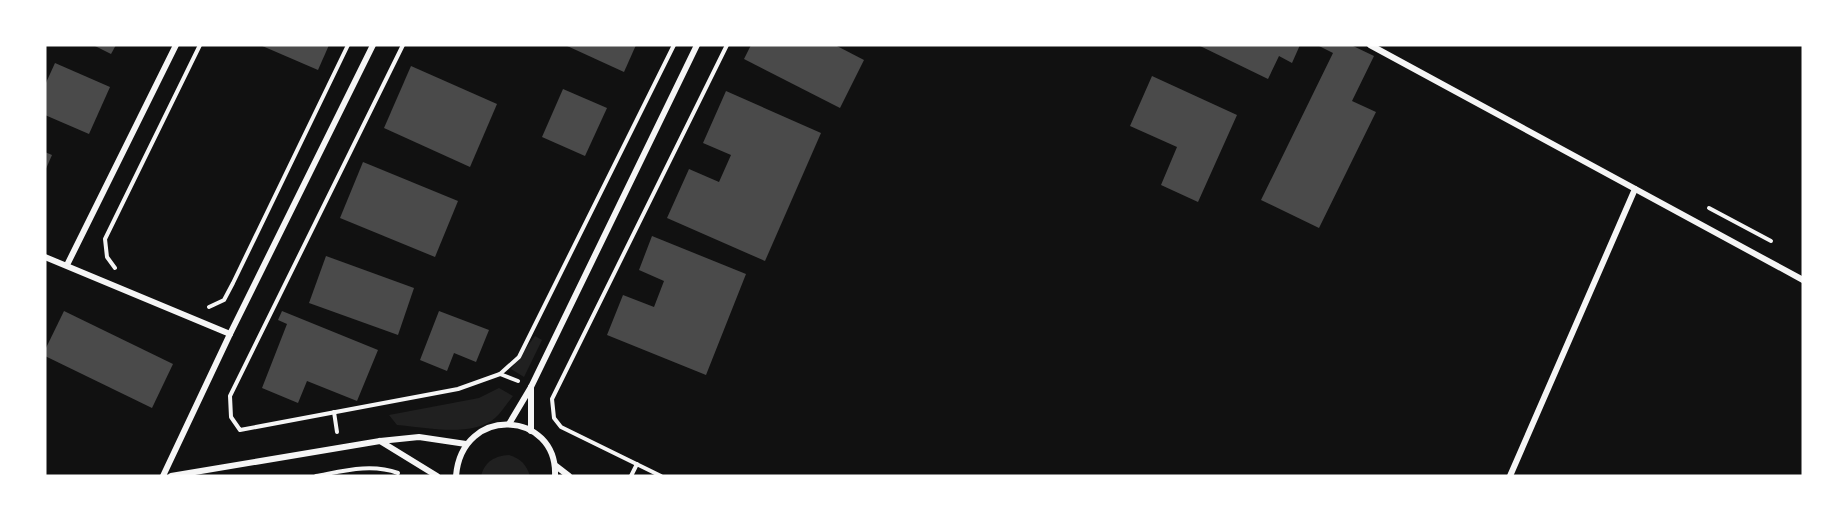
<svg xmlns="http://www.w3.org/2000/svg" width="1848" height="521" font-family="'Nunito Sans',sans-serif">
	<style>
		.green { fill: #202020 }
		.building { fill: #4a4a4a }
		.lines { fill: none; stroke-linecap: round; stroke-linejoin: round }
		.path { stroke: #f5f5f5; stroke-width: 4 }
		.minor { stroke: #f5f5f5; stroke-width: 6 }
	</style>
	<rect width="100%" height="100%" fill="#111"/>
	<g class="green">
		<polygon points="535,336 542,340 524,377 511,369"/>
		<path d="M499 388 513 396C507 403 502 412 495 418 472 438 424 427 397 425L389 415 479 398Z"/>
		<path d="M509 455C521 459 526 464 530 476H481C485 461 495 456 509 455Z"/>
	</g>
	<g class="building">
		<polygon points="93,45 116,45 111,54"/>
		<polygon points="260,45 329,45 318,70"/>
		<polygon points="565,45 636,45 624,72"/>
		<polygon points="751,45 835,45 864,60 840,108 744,59"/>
		<polygon points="1198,45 1300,45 1292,63 1279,56 1268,79"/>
		<polygon points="1317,45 1351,45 1374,56 1352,101 1376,112 1319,228 1261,200 1333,53"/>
		<polygon points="55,63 110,87 89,134 45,115 45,85"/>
		<polygon points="411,66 497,104 470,167 384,128"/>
		<polygon points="1152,76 1237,115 1198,202 1161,185 1177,147 1130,126"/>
		<polygon points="563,89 607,108 585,156 542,137"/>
		<polygon points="726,91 821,133 765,261 667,218 689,169 719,182 731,155 703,143"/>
		<polygon points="45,152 52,155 45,171"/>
		<polygon points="363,162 458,201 435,257 340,218"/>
		<polygon points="652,236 746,274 706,375 607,335 623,295 654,307 664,281 639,270"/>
		<polygon points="326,256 414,288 398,335 309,303"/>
		<polygon points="64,311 173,364 152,408 45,356 45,350"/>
		<polygon points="282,311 378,350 357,401 307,381 298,403 262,388 287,324 278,320"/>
		<polygon points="439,311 489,330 476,362 454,353 447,371 420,360"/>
	</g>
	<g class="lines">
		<g class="path">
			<polyline points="403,45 230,396 231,417 240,430 458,389 500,374 519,357 674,45"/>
			<polyline points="1709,208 1771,241"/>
			<polyline points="115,268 107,257 105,239 200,45"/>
			<polyline points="209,307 224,300 233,283 348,45"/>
			<polyline points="500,374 518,381"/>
			<polyline points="334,412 337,432"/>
			<path d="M316 476C343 471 371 463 398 473"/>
			<polyline points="631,476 637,464"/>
			<polyline points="661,476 561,427 554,418 552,399 727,45"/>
		</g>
		<g class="minor">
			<polyline points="1370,45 1803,280"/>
			<polyline points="45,257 230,334"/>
			<polyline points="67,265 176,45"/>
			<polyline points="531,387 531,431"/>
			<polyline points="509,424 531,387 697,45"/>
			<polyline points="380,441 437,476"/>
			<polyline points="556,466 569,476"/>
			<polyline points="163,476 230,334 373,45"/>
			<polyline points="171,476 380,441 419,437 466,444"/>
			<path d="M456 476C462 404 558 411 555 476"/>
			<polyline points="1510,476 1635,189"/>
		</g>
	</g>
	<rect width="1848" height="521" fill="none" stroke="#ffffff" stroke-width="93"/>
</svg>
